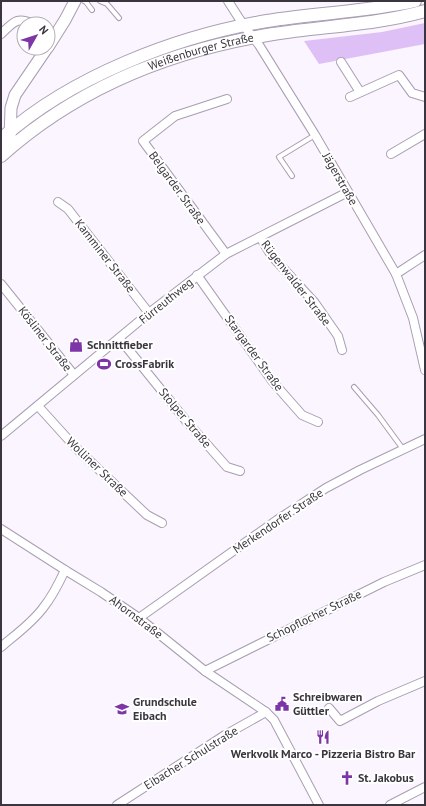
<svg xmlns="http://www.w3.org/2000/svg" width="426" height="806" font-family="'PT Sans',sans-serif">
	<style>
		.green { fill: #dfc0f6 }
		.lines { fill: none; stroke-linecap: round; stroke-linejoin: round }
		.lane-casing { stroke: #a99db3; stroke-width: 6 }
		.street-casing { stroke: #a99db3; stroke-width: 10 }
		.secondary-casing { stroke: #a99db3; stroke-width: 13 }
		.primary-casing { stroke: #a99db3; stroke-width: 14 }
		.lane { stroke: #fff; stroke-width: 4 }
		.street { stroke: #fff; stroke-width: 8 }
		.secondary { stroke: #fff; stroke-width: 11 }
		.primary { stroke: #fff; stroke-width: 12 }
		.labels { text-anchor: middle; stroke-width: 4; stroke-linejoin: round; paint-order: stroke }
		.street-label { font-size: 12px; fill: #3a353e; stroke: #fff }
		.poi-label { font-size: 12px; font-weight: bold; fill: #3a353e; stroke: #fff; text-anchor: start }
	</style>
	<rect width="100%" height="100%" fill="#faf5fe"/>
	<polygon class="green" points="425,23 425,44 319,64 304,41 382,32"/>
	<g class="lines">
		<defs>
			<g id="lane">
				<polyline points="84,1 86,2 92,10"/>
				<polyline points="100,1 107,4 119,18"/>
				<polyline points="292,176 279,157 315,135"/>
				<polyline points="354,387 378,415 403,449"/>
			</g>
			<g id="street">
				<polyline points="228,1 244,26 259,45 315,135 396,274 413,318 425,370"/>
				<polyline points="48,31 56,35"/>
				<path d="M1 34C14 22 16 16 34 24"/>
				<polyline points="341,62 360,92"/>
				<polyline points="350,97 399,75 412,93 425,97"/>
				<polyline points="391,154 425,134"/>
				<polyline points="58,202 68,209 149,313"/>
				<polyline points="260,237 271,255 315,303 338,336 342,350"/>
				<polyline points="226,254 143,141 175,116 227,99"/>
				<polyline points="396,274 425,255"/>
				<polyline points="197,275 273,382 302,415 318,422"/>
				<polyline points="1,284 74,375"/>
				<polyline points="120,339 187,422 227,467 240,471"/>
				<polyline points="38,406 76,448 147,515 162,523"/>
				<polyline points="1,436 149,313 226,254 348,192"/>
				<polyline points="1,529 65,570 101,592 139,618 205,671 266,712 274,720 319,805"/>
				<polyline points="139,618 277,520 326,488 360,470 425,439"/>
				<path d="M1 647C15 635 32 623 43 608 52 597 59 583 65 570"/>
				<polyline points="205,671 384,582 425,565"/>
				<polyline points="329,708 340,721 378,701 425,681"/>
				<polyline points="117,805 225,735 266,712"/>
				<polyline points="390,805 425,787"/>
			</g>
			<g id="secondary">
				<polyline points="48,47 65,20 75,1"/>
				<polyline points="1,150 10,140 11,108 15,95 47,48"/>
			</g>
			<g id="primary">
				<path d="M1 139C70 77 176 36 267 21 316 13 366 12 415 1"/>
				<path id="s1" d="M1 156C78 87 172 50 273 34 324 26 375 25 425 11"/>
			</g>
		</defs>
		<use href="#lane" class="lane-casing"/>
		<use href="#street" class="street-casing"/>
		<use href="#secondary" class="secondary-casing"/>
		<use href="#primary" class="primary-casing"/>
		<use href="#lane" class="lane"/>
		<use href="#street" class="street"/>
		<use href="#secondary" class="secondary"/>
		<use href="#primary" class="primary"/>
	</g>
	<defs>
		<symbol id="shop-bare" viewBox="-9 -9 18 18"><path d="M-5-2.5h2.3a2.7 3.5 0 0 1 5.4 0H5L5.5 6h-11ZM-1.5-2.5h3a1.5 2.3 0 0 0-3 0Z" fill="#7e35a7" stroke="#fff" stroke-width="2.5" paint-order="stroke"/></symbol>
		<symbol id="stadium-bare" viewBox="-9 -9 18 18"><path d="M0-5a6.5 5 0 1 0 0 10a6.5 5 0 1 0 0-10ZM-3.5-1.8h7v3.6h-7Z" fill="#7e35a7" stroke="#fff" stroke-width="2.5" paint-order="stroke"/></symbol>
		<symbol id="civic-bare" viewBox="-9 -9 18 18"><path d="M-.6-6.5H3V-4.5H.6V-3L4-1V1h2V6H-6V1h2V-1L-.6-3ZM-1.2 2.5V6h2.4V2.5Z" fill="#7e35a7" stroke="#fff" stroke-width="2.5" paint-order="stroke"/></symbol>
		<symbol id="school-bare" viewBox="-9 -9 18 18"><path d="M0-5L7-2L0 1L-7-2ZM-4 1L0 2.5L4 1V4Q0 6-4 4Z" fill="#7e35a7" stroke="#fff" stroke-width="2.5" paint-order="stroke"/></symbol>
		<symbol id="restaurant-bare" viewBox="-9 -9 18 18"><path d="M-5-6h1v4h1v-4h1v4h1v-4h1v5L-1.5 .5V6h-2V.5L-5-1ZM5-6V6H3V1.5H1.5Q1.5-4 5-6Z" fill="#7e35a7" stroke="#fff" stroke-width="2.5" paint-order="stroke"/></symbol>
		<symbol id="church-bare" viewBox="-9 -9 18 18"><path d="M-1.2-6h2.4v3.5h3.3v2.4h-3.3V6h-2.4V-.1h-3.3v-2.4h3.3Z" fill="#7e35a7" stroke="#fff" stroke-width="2.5" paint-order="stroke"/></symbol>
	</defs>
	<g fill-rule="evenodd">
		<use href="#shop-bare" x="66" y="335" width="20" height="20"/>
		<use href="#stadium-bare" x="94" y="354" width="20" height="20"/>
		<use href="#civic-bare" x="272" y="694" width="20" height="20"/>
		<use href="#school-bare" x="112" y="699" width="20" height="20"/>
		<use href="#restaurant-bare" x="313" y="727" width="20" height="20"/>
		<use href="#church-bare" x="337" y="768" width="20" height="20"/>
	</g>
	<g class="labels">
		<g class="street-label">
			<text dy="4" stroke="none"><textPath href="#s1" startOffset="228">Weißenburger Straße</textPath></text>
			<text transform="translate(340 179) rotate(60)" y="4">Jägerstraße</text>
			<text transform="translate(177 188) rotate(54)" y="4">Belgarder Straße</text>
			<text transform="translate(105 256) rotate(52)" y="4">Kamminer Straße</text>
			<text transform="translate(296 283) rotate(52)" y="4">Rügenwalder Straße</text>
			<text transform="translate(166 301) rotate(-39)" y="4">Fürreuthweg</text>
			<text transform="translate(45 339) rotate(52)" y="4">Kösliner Straße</text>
			<text transform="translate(254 353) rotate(54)" y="4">Stargarder Straße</text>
			<text transform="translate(185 418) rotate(50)" y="4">Stolper Straße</text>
			<text transform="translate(97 467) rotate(44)" y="4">Wolliner Straße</text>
			<text transform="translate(278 521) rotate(-34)" y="4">Merkendorfer Straße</text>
			<text transform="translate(314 616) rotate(-26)" y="4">Schopflocher Straße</text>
			<text transform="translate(136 617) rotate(37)" y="4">Ahornstraße</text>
			<text transform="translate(191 758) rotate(-32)" y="4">Eibacher Schulstraße</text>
		</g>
		<g class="poi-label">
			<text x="87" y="349">Schnittfieber</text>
			<text x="115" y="368">CrossFabrik</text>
			<text x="293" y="701">Schreibwaren<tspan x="293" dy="14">Güttler</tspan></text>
			<text x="133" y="706">Grundschule<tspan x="133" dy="14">Eibach</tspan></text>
			<text x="323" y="758" text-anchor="middle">Werkvolk Marco - Pizzeria Bistro Bar</text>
			<text x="358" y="782">St. Jakobus</text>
		</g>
	</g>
	<rect width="426" height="806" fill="none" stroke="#3a353e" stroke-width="4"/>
	<g transform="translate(36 36) rotate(51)"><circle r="19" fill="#ffffff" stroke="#b0aeb2"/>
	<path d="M0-3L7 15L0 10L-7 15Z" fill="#7e35a7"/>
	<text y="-6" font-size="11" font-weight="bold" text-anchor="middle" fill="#3a353e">N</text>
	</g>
</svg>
